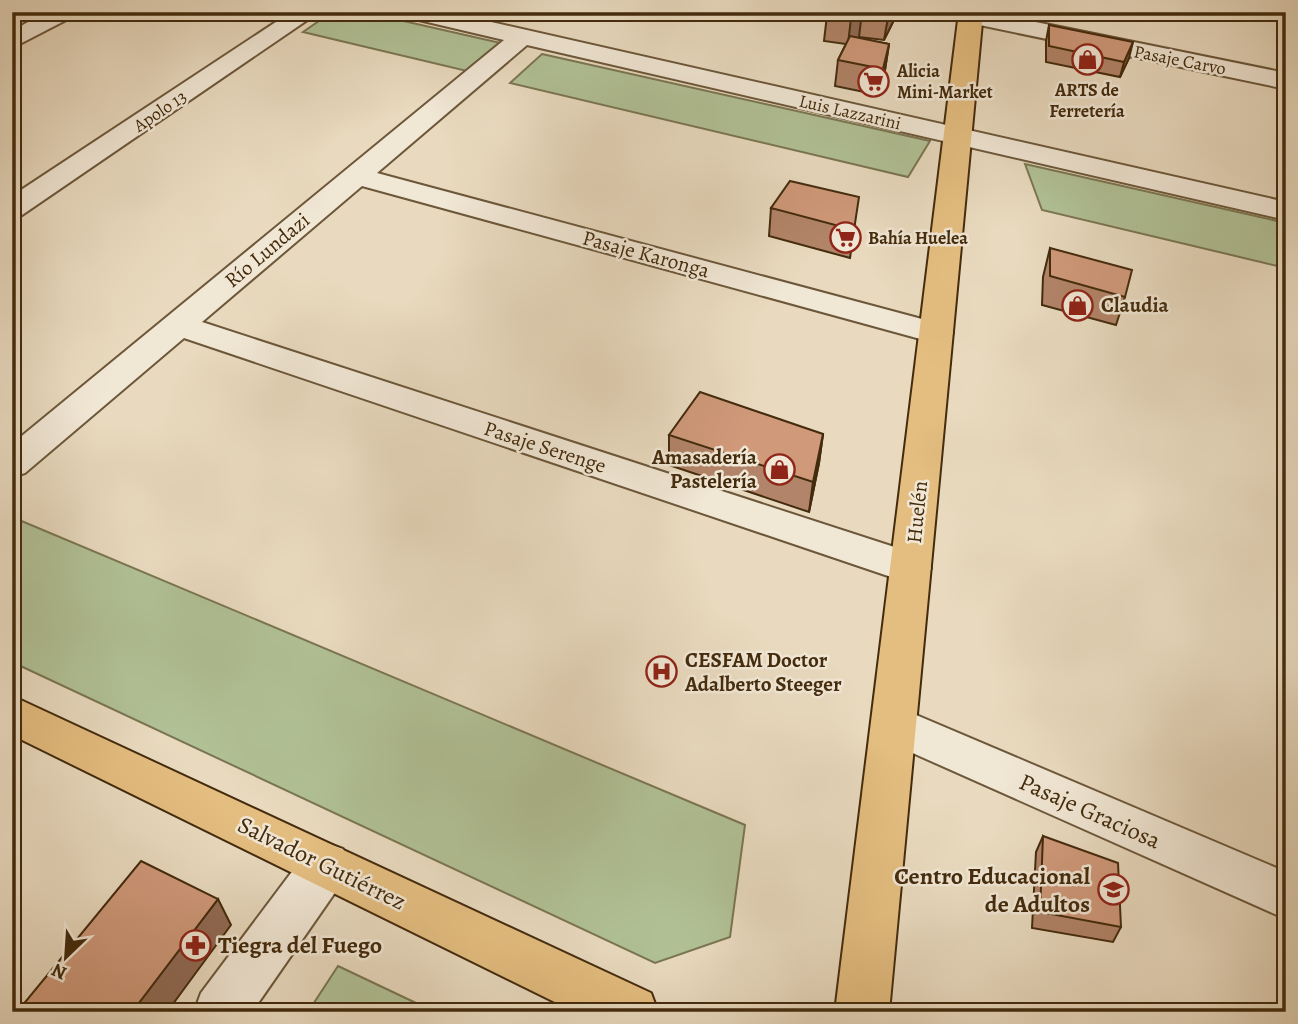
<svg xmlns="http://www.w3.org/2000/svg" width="1298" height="1024" font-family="Alegreya,serif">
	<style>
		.green { fill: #b1c196; stroke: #7a7652; stroke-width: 2 }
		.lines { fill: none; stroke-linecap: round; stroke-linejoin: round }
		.minor-casing { stroke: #6c573a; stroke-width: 4 }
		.major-casing { stroke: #432b0d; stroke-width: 4 }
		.minor { fill: #f1e7d5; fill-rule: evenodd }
		.major { fill: #e4bd80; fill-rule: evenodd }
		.wall { fill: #b28469; stroke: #432b0d; stroke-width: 2 }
		.shaded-wall { fill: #916b55; stroke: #432b0d; stroke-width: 2 }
		.building { fill: #cf997a; stroke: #432b0d; stroke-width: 2 }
		.labels { text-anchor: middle; stroke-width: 5; stroke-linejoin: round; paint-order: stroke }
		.far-street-label { font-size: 18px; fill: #432b0d; stroke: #f1e7d5 }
		.far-poi-label { font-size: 18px; font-weight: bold; fill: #432b0d; stroke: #f1e7d5; text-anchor: start }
		.street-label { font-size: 21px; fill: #432b0d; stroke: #f1e7d5 }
		.poi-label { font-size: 21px; font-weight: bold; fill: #432b0d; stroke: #f1e7d5; text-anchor: start }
		.near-street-label { font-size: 24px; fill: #432b0d; stroke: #f1e7d5 }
		.near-poi-label { font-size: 24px; font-weight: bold; fill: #432b0d; stroke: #f1e7d5; text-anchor: end }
	</style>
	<rect width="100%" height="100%" fill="#e9dabf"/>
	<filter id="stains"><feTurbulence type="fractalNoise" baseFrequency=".00286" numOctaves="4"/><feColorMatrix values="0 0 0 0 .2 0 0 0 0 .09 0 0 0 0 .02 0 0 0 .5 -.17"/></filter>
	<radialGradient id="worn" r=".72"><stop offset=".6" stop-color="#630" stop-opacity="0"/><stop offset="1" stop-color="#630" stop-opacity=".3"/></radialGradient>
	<g class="green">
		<polygon points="332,12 364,12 505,44 471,72 303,32"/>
		<polygon points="542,54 930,141 908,177 510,83"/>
		<polygon points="1025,164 1286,223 1286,268 1042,210"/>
		<polygon points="12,517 745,825 730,937 655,963 12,662"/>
		<polygon points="338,966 435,1012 308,1012"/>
	</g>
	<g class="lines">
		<defs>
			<g id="minor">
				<polygon points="46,12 76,12 72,17 12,48 12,31"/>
				<polygon points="291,12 319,12 22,215 12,218 12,196"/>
				<polygon points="402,12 447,12 1286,202 1286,220 527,45 377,173 948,326 953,333 948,340 936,343 924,340 362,186 202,322 925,557 931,568 925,579 911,583 897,579 184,338 25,473 12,477 12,444 504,40 406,17"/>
				<polygon points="939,12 987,12 1286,73 1286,89 951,19 943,17"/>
				<polygon points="895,706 1286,872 1286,919 879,738 873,725 879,712"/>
				<polygon points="326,843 343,849 350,865 343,881 252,1012 194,1012 201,993 309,849"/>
			</g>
			<g id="major">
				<polygon points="959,12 983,12 889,1012 835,1012"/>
				<polygon points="12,696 651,993 658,1012 575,1012 12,735"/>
			</g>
		</defs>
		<use href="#minor" class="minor-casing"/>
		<use href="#major" class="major-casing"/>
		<use href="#minor" class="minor"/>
		<use href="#major" class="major"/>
	</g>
	<g class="wall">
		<polygon points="828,12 895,12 894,20 884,40 859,37 857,38 889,44 885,70 879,95 835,86 838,60 846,44 824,41 827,15"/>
		<polygon points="1049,25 1129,58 1120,77 1046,62 1046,41"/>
		<polygon points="771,208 855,225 850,258 769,236"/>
		<polygon points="1050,248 1125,297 1116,325 1042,305 1043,277"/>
		<polygon points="823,434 819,463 809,512 669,465 669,435"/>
		<polygon points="1043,836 1121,927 1113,942 1032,928 1036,852"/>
	</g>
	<g class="shaded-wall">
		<polygon points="860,12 862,12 859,37 848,44 851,18"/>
		<polygon points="889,12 895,12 894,20 884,40"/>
		<polygon points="1133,42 1129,58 1120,77 1124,62"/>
		<polygon points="889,44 885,70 879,95 883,69"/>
		<polygon points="823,434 819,463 809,512 813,482"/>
		<polygon points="218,899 231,925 167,1012 132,1012"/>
	</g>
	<g class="building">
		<polygon points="828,12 860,12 851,18 827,15"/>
		<polygon points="871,12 889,12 888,15"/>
		<polygon points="1049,25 1133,42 1124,62 1049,46"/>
		<polygon points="850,36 889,44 883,69 838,60"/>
		<polygon points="790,181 859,197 854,230 771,208"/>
		<polygon points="1050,248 1132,270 1125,297 1050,276"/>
		<polygon points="700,392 823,434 813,482 669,435"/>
		<polygon points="1043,836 1118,863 1121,927 1040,912"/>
		<polygon points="141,861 218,899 132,1012 17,1012"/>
	</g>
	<defs>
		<symbol id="shop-ring" viewBox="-11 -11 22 22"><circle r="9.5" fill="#f1e7d5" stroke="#8f2418" stroke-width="1.5"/><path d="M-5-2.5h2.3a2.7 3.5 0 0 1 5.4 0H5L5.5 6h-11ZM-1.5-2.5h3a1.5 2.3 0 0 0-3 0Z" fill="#8f2418"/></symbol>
		<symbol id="supermarket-ring" viewBox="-11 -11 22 22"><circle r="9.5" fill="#f1e7d5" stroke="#8f2418" stroke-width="1.5"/><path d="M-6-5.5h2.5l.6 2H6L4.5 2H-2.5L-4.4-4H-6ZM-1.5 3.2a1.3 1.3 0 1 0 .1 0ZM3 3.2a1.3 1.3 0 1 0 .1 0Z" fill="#8f2418"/></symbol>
		<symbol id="hospital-ring" viewBox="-11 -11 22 22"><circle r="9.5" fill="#f1e7d5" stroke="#8f2418" stroke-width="1.5"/><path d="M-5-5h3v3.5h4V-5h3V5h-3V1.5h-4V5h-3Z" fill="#8f2418"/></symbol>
		<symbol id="school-ring" viewBox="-11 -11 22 22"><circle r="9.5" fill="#f1e7d5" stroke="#8f2418" stroke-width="1.5"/><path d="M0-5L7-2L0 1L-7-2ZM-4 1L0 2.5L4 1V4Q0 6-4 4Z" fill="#8f2418"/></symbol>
		<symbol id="pharmacy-ring" viewBox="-11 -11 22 22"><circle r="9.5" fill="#f1e7d5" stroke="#8f2418" stroke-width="1.5"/><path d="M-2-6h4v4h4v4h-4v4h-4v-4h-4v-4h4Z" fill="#8f2418"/></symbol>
	</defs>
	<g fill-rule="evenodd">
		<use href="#shop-ring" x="1070" y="42" width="35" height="35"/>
		<use href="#supermarket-ring" x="856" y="64" width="35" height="35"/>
		<use href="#supermarket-ring" x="828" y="220" width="35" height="35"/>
		<use href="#shop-ring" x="1060" y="288" width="35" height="35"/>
		<use href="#shop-ring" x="762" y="452" width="35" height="35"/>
		<use href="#hospital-ring" x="644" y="654" width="35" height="35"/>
		<use href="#school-ring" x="1096" y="872" width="35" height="35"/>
		<use href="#pharmacy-ring" x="178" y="928" width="35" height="35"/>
	</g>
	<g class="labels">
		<g class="far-street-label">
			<text transform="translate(1180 60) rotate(11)" y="6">Pasaje Carvo</text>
			<text transform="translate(160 111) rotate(-34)" y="6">Apolo 13</text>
			<text transform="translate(850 112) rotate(13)" y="6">Luis Lazzarini</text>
		</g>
		<g class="far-poi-label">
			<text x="897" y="77">Alicia<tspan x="897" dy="21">Mini-Market</tspan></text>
			<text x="1087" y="96" text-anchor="middle">ARTS de<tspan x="1087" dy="21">Ferretería</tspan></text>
			<text x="868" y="244">Bahía Huelea</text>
		</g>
		<g class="street-label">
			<text transform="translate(267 250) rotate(-40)" y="7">Río Lundazi</text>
			<text transform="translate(646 254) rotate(15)" y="7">Pasaje Karonga</text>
			<text transform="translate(545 447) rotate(18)" y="7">Pasaje Serenge</text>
			<text transform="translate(917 512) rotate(-84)" y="7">Huelén</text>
		</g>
		<g class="poi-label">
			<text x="1101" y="312">Claudia</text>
			<text x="757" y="464" text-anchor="end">Amasadería<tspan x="757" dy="24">Pastelería</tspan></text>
			<text x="685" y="667">CESFAM Doctor<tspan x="685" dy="24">Adalberto Steeger</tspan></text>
		</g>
		<g class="near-street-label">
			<text transform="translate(1090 811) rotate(24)" y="8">Pasaje Graciosa</text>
			<text transform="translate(322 863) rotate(26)" y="8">Salvador Gutiérrez</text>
		</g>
		<g class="near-poi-label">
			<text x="1090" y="884">Centro Educacional<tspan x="1090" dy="28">de Adultos</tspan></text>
			<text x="218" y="953" text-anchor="start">Tiegra del Fuego</text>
		</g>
	</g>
	<rect width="1298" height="1024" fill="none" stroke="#e9dabf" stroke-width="42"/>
	<rect x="14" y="14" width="1270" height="996" fill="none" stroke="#432b0d" stroke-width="3.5"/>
	<rect x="21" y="21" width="1256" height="982" fill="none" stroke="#432b0d" stroke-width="2"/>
	<g transform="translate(66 957) rotate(205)" stroke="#f1e7d5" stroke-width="5" paint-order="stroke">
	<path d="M0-5L12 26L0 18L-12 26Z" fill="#432b0d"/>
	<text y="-10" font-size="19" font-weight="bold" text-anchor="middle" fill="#432b0d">N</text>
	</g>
	<rect width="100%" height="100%" filter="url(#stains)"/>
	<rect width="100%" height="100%" fill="url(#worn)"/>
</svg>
